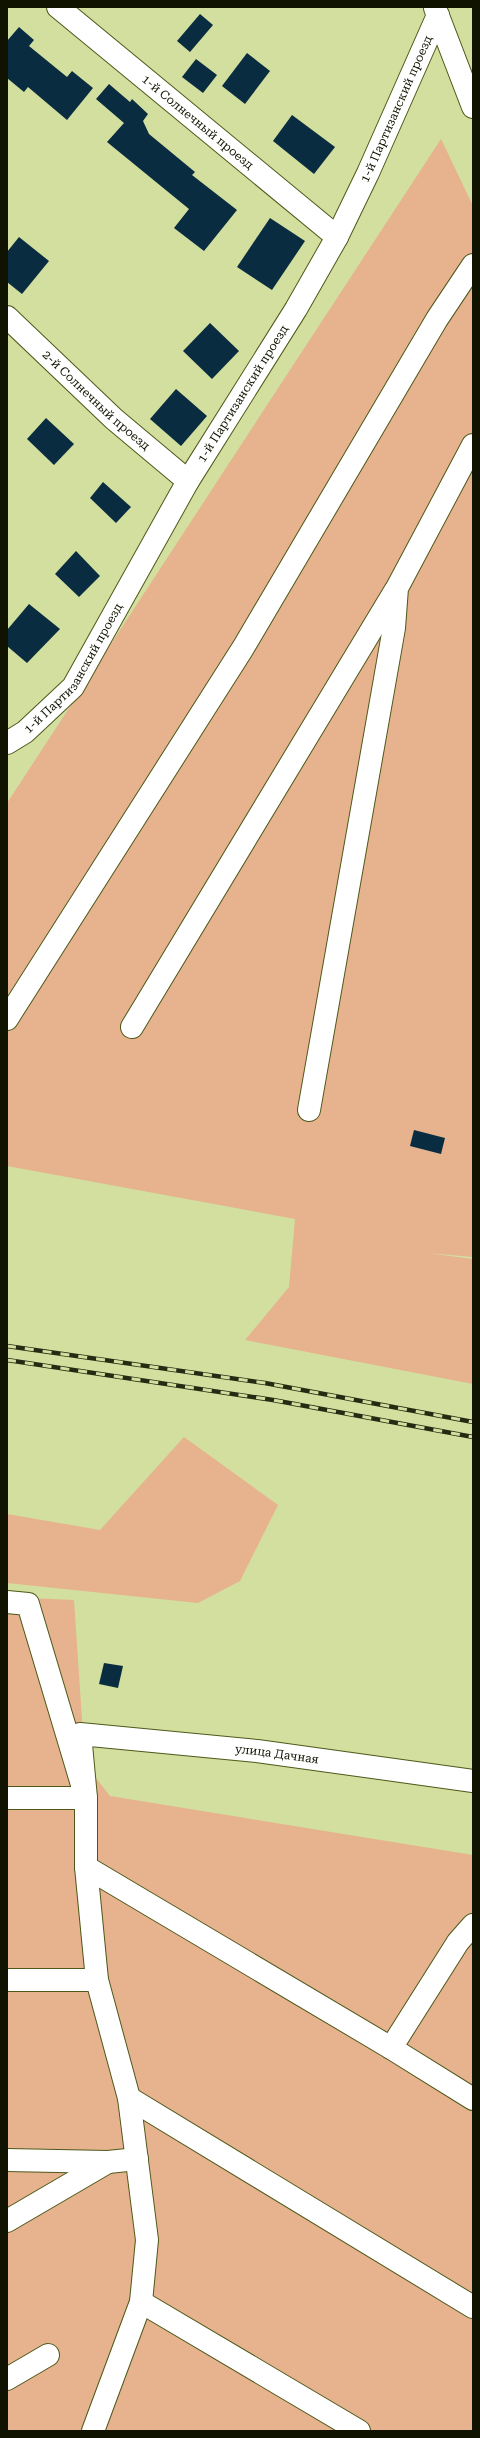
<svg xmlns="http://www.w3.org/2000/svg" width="480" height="2438" font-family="'Roboto Serif',serif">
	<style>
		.green { fill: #e6b38e }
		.building { fill: #092c40 }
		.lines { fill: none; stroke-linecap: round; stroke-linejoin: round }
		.minor-casing { stroke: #4e581a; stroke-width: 24 }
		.minor { stroke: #fff; stroke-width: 22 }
		.rail-casing { stroke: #262a12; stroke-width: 4.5 }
		.rail { stroke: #d2df9e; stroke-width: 3; stroke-dasharray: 9; stroke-linecap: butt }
		.labels { text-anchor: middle; stroke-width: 4; stroke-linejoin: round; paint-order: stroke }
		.street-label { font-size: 12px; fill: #101300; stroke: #d2df9e }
	</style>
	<rect width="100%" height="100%" fill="#d2df9e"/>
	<g class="green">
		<polygon points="441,139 473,206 473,1257 427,1253 473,1259 473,1384 245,1340 289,1287 295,1219 7,1166 7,803"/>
		<polygon points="184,1437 278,1505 240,1581 198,1603 7,1583 7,1514 100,1530"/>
		<polygon points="7,1597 74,1600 85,1764 110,1796 473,1855 473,2431 7,2431"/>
	</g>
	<g class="building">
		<polygon points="200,14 213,25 190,52 177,41"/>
		<polygon points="19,27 34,40 29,46 67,77 72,71 93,88 67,120 28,87 24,92 7,78 7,41"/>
		<polygon points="247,53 270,71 245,104 222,86"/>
		<polygon points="196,59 217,75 203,93 182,77"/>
		<polygon points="109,84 130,102 132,99 148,114 143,121 149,134 195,172 192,175 237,210 204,251 174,228 189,209 107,142 124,123 96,99"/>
		<polygon points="292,115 335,147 314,174 273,141"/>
		<polygon points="270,218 305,241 272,290 237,267"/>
		<polygon points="19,237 49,261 22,294 7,282 7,252"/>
		<polygon points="210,323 239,351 212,379 183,351"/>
		<polygon points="176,389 207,416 181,446 150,419"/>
		<polygon points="46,418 74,444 54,465 27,439"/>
		<polygon points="103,482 131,507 116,523 90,498"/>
		<polygon points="76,551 100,576 79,597 55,574"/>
		<polygon points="29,604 60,629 27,663 7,646 7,630"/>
		<polygon points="414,1130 445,1138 441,1154 410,1146"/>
		<polygon points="104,1663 123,1666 118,1688 99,1684"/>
	</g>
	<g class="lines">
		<defs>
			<g id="minor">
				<path id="s1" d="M58 7 337 237"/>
				<polyline points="435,8 473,107"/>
				<path id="s2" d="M7 317 114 419 188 481"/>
				<path id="s3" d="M7 743 25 732 73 687 188 481 296 309 337 237 368 173 438 15"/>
				<polyline points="7,1019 243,648 437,319 473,265"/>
				<polyline points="132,1027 395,591"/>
				<polyline points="309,1110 394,628 397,588 473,445"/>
				<polyline points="7,1602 28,1604 86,1798 7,1798"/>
				<polyline points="86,1867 391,2048 473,2099"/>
				<polyline points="7,1980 97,1980"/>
				<polyline points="391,2048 458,1942 473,1925"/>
				<polyline points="129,2098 473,2307"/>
				<polyline points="7,2160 108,2162 137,2159"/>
				<polyline points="7,2221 108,2162"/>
				<polyline points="141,2302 359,2431"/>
				<polyline points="7,2379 48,2355"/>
				<path id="s4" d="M93 2431 141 2302 147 2240 129 2098 97 1980 86 1867V1798L80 1734 257 1751 473 1781"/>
			</g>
		</defs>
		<use href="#minor" class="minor-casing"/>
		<use href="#minor" class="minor"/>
		<defs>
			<g id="rail">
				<polyline points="7,1346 265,1383 473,1422"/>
				<polyline points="7,1360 273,1400 473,1437"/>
			</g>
		</defs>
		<use href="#rail" class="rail-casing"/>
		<use href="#rail" class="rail"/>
	</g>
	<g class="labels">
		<g class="street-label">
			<text dy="4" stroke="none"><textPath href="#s3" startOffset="750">1-й Партизанский проезд</textPath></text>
			<text dy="4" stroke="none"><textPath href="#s1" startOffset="181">1-й Солнечный проезд</textPath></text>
			<text dy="4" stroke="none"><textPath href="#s3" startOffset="426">1-й Партизанский проезд</textPath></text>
			<text dy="4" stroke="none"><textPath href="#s2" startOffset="122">2-й Солнечный проезд</textPath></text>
			<text dy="4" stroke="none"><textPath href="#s3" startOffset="102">1-й Партизанский проезд</textPath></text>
			<text dy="4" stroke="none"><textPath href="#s4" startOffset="910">улица Дачная</textPath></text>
		</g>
	</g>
	<rect width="480" height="2438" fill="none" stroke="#101300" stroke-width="16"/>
</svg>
